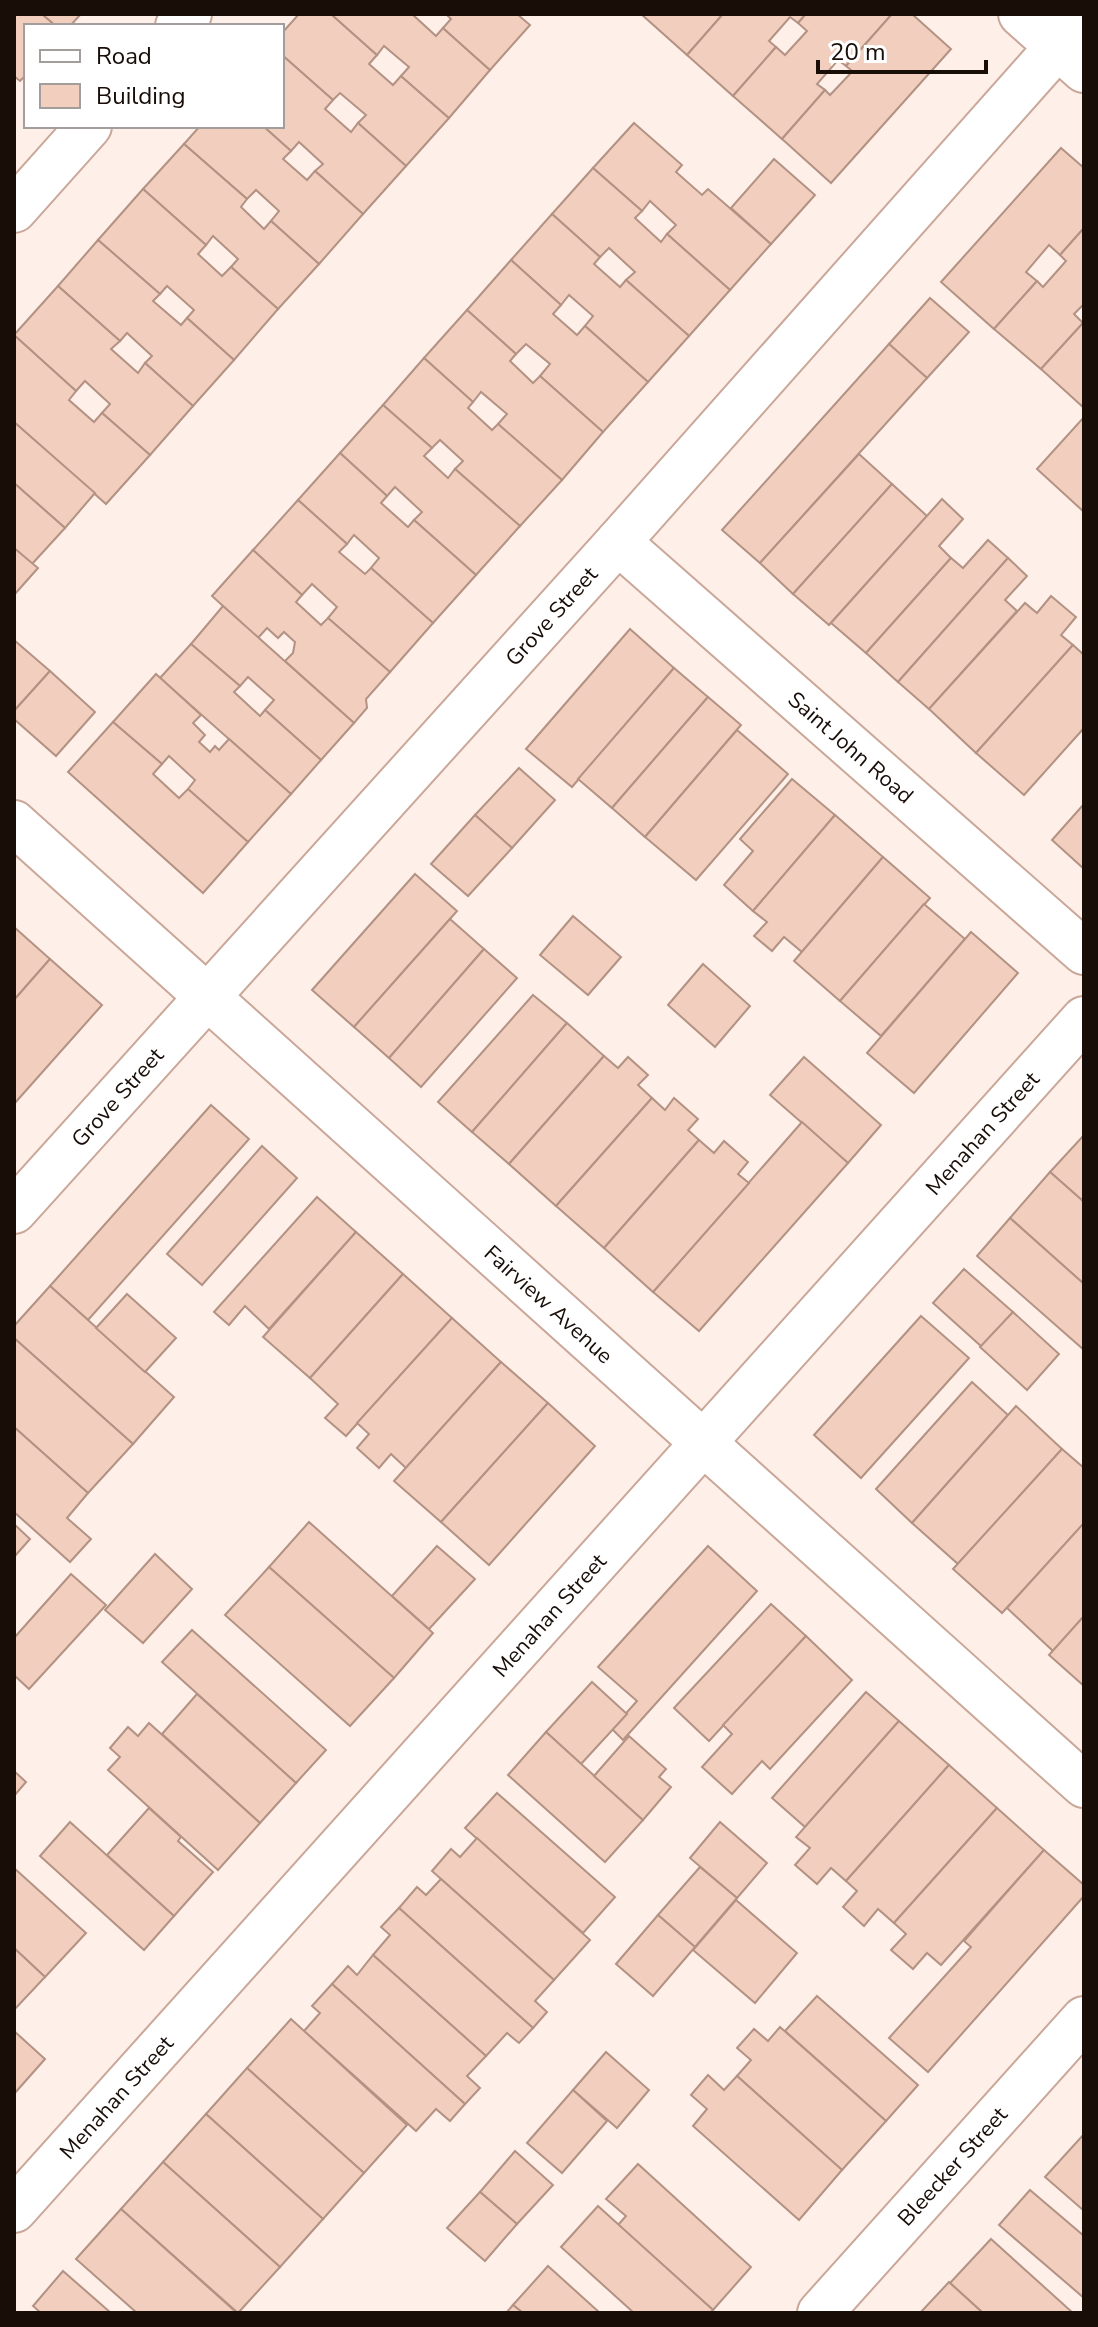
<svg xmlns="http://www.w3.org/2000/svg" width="1098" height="2327" font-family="'Nunito Sans',sans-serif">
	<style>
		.building { fill: #f1cebd; stroke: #b39283; stroke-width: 2 }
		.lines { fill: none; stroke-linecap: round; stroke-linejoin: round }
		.street-casing { stroke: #caa899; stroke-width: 48 }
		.street { stroke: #fff; stroke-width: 44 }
		.labels { text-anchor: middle; stroke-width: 6; stroke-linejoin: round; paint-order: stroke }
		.street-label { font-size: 22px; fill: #180d07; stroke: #fff }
	</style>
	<rect width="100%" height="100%" fill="#feefe8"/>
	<g class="building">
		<polygon points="14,14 42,14 56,26 26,26 26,75 20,81 14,76"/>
		<polygon points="42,14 81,14 70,26 56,26"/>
		<polygon points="299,14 331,14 377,55 369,64 393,85 401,76 449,118 406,166 358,123 366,115 340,93 333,100 282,55 282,33"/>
		<polygon points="331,14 412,14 436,36 443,28 490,70 449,118 401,76 409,67 384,46 377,55"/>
		<polygon points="446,14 517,14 530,25 490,70 443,28 451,19"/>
		<polygon points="641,14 723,14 687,55"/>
		<polygon points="723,14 806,14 798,23 790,17 769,41 776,47 733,96 687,55"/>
		<polygon points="806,14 892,14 846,66 838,60 817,84 825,90 782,139 733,96 776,47 785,55 807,31 798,23"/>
		<polygon points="892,14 912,14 951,49 831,183 782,139 825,90 830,95 849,75 852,71 846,66"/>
		<polygon points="282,55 333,100 325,109 351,132 358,123 406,166 363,214 315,171 323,164 299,142 291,151 263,126 282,126"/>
		<polygon points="634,123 682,165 676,172 702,195 708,189 771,244 730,290 667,234 676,225 650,201 642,211 593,168"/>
		<polygon points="200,126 263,126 291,151 283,159 307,180 315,171 363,214 319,264 271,221 279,211 256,190 247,199 184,144"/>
		<polygon points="184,144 247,199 241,207 264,229 271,221 319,264 278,309 231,267 238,259 213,236 206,245 143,189"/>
		<polygon points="1061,148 1084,168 1084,228 1060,255 1049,245 1026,272 1037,281 994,329 941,282"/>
		<polygon points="774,159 815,195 771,244 731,208"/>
		<polygon points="593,168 642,211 635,218 661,242 667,234 730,290 689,336 626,280 635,272 609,248 600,257 552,214"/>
		<polygon points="143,189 206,245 198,254 222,276 231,267 278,309 234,360 187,318 194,310 167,286 160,294 98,240"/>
		<polygon points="552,214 600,257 594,264 620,287 626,280 689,336 648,382 585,326 593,316 569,295 561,305 511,260"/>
		<polygon points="1084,228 1084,304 1074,314 1083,323 1041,369 994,329 1037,281 1043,287 1066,261 1060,255"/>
		<polygon points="98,240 160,294 153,301 181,325 187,318 234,360 193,406 145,363 152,356 127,333 120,341 58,286"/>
		<polygon points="511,260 561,305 553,314 577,335 585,326 648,382 603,432 540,376 550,364 526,344 516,354 467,310"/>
		<polygon points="58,286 120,341 111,349 138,373 145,363 193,406 150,455 102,413 110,404 85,381 76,391 14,335"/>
		<polygon points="930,298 969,332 927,378 889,344"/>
		<polygon points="467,310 516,354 510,361 533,383 540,376 603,432 562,480 498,424 507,414 481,392 473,402 424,358"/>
		<polygon points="1083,323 1084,324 1084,408 1041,369"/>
		<polygon points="14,335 76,391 69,400 94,422 102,413 150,455 106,504 14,422"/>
		<polygon points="889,344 927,378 760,563 722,530"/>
		<polygon points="424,358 473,402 468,408 492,430 498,424 562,480 520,526 455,469 463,461 440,440 432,448 383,405"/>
		<polygon points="383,405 432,448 424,456 448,478 455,469 520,526 476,575 414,520 422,512 395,487 387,496 340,453"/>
		<polygon points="1084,417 1084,512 1037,469"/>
		<polygon points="14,422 95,493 65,528 14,483"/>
		<polygon points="340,453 387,496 381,503 408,527 414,520 476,575 433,623 371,568 379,558 354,535 347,544 298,500"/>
		<polygon points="859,454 892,484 793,594 760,563"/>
		<polygon points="14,483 65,528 32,564 14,548"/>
		<polygon points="892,484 927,516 829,625 793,594"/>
		<polygon points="942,499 963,519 939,546 951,558 866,653 831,623"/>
		<polygon points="298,500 347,544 339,552 365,574 371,568 433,623 390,672 328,618 337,607 312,584 302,595 253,550"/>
		<polygon points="988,540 1008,558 898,682 866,653 951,558 963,568"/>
		<polygon points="14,548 38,568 14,595"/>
		<polygon points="253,550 302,595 296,602 321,625 328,618 390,672 366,699 367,708 354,723 285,661 293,653 295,642 284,632 278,638 267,628 258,638 212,596"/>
		<polygon points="1008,558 1027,576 1005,600 1017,611 929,709 898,682"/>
		<polygon points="1051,596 1076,617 1061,635 1073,645 976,753 929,709 1025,603 1037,613"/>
		<polygon points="223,606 354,723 321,760 265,710 274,700 248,677 240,686 191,644"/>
		<polygon points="630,629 674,668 572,787 526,749"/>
		<polygon points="14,640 50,671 14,711"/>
		<polygon points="191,644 240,686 234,692 260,716 265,710 321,760 291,794 160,678"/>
		<polygon points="1073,645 1084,655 1084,728 1024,795 976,753"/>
		<polygon points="674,668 708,697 612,808 578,779"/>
		<polygon points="50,671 95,712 56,756 14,719 14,711"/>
		<polygon points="156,674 201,715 193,723 205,735 199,742 210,752 215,746 219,750 229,739 291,794 248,842 188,789 195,780 169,756 162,764 113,722"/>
		<polygon points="708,697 741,725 645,837 612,808"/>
		<polygon points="113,722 162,764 153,774 179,798 188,789 248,842 203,893 68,772"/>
		<polygon points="737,730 788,774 696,880 645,837"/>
		<polygon points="519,768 555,800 512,848 475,815"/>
		<polygon points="792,779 835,815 753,911 724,885 753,851 740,839"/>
		<polygon points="1084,804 1084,869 1052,840"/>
		<polygon points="475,815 512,848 468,896 431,864"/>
		<polygon points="835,815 883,857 802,952 784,937 772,951 754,936 767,922 753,911"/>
		<polygon points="883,857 930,898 840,1001 794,961"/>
		<polygon points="415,874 457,911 354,1027 312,990"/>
		<polygon points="924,904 965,939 881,1036 840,1001"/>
		<polygon points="573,916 621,957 588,995 540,955"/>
		<polygon points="450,919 484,949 389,1058 354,1027"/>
		<polygon points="14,927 50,959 14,1000"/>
		<polygon points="971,932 1018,973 914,1093 867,1053"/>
		<polygon points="484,949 517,978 421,1087 389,1058"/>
		<polygon points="50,959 102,1005 14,1104 14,1000"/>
		<polygon points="703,964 750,1006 715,1047 668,1005"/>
		<polygon points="533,995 567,1023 472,1132 438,1102"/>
		<polygon points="567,1023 604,1056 509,1164 472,1132"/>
		<polygon points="604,1056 618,1068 628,1057 648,1075 638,1085 652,1098 556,1206 509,1164"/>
		<polygon points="804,1057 881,1125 848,1163 770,1095"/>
		<polygon points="652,1098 665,1110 674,1098 698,1119 688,1130 699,1140 604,1248 556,1206"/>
		<polygon points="211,1105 249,1139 88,1320 50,1286"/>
		<polygon points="802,1122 848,1163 699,1331 653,1292"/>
		<polygon points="1084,1135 1084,1202 1050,1172"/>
		<polygon points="699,1140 714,1153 724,1141 748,1162 738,1174 749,1183 653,1292 604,1248"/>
		<polygon points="262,1146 297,1178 202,1285 167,1254"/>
		<polygon points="1050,1172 1084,1202 1084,1284 1010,1218"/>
		<polygon points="317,1197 356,1232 269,1329 245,1306 229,1325 214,1312"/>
		<polygon points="1010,1218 1084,1284 1084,1350 977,1256"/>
		<polygon points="356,1232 403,1274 310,1378 263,1337"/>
		<polygon points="964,1269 1013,1312 982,1347 933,1303"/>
		<polygon points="403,1274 452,1318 346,1436 325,1418 338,1404 310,1378"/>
		<polygon points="50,1286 174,1397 133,1444 14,1338 14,1326"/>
		<polygon points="127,1294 176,1338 145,1372 96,1328"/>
		<polygon points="1013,1312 1059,1354 1027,1390 980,1347"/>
		<polygon points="921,1316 969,1358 861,1478 814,1435"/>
		<polygon points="452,1318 501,1362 406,1468 391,1454 379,1468 357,1448 369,1434 357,1423"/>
		<polygon points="14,1338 133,1444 88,1493 14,1427"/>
		<polygon points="501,1362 548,1403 441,1522 394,1481"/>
		<polygon points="972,1382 1008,1415 912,1523 876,1489"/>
		<polygon points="548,1403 595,1446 489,1565 441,1522"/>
		<polygon points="1016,1406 1062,1449 958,1564 912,1523"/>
		<polygon points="14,1427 88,1493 67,1518 91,1539 70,1562 14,1512"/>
		<polygon points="1062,1449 1084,1468 1084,1523 1002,1613 953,1569"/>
		<polygon points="309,1522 433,1633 394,1678 269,1567"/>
		<polygon points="1084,1523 1084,1616 1053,1651 1007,1608"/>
		<polygon points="14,1524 30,1539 14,1557"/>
		<polygon points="437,1546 475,1579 429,1629 392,1596"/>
		<polygon points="708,1546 757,1591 623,1740 612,1729 637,1701 598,1667"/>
		<polygon points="155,1554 192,1589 143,1643 105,1610"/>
		<polygon points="269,1567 394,1678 350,1726 225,1615"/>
		<polygon points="71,1574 106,1605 29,1689 14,1675 14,1638"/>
		<polygon points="771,1604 806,1636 709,1741 674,1708"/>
		<polygon points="1084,1616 1084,1686 1049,1655"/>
		<polygon points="192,1630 326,1750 296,1783 162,1662"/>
		<polygon points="806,1636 852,1680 770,1769 762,1761 732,1794 702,1767 732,1734 723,1725"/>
		<polygon points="592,1682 627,1714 581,1764 546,1732"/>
		<polygon points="866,1692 899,1721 805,1827 772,1798"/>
		<polygon points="197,1694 296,1783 260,1823 162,1734"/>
		<polygon points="899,1721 949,1765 846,1881 831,1868 817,1884 795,1865 810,1848 796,1837"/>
		<polygon points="149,1723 260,1823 218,1870 108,1770 120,1757 110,1748 128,1727 138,1736"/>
		<polygon points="546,1732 643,1820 605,1862 508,1775"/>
		<polygon points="629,1736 666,1769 659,1777 671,1787 643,1820 594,1776"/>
		<polygon points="949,1765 997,1808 894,1923 878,1909 864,1926 843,1907 857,1891 846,1881"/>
		<polygon points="14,1771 26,1782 14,1796"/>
		<polygon points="497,1793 615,1897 583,1933 465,1828"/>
		<polygon points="149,1808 181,1837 178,1841 213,1872 174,1916 107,1855"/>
		<polygon points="997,1808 1044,1850 941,1965 927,1953 913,1969 891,1950 906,1934 894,1923"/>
		<polygon points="70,1822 174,1916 144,1950 40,1856"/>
		<polygon points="720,1822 767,1863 737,1898 690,1858"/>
		<polygon points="477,1838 590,1940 554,1980 432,1871 451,1849 460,1857"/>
		<polygon points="1044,1850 1084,1885 1084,1896 928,2072 889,2038 971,1947 964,1941"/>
		<polygon points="700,1867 737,1898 695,1947 658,1915"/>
		<polygon points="14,1868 86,1933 45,1977 14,1948"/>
		<polygon points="441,1879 554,1980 535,2001 547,2012 533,2028 399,1908 417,1887 426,1895"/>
		<polygon points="736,1900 797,1953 755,2003 693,1950"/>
		<polygon points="399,1908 533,2028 519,2043 507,2033 486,2056 373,1955 390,1935 381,1927"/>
		<polygon points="658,1915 695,1947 653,1996 616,1964"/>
		<polygon points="14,1948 45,1977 14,2010"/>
		<polygon points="373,1955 486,2056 467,2076 480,2088 465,2104 332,1984 348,1966 357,1975"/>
		<polygon points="332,1984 465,2104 450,2121 436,2109 416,2131 304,2031 320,2013 312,2006"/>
		<polygon points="817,1996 918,2085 886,2121 785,2031"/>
		<polygon points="291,2019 407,2125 364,2173 247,2068"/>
		<polygon points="780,2027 886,2121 842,2170 737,2076 751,2060 737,2048 754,2029 768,2041"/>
		<polygon points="14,2031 45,2059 14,2094"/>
		<polygon points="606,2052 649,2090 617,2128 573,2090"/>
		<polygon points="247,2068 364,2173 323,2219 206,2114"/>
		<polygon points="708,2075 724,2090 737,2076 842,2170 799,2220 693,2126 707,2109 691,2095"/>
		<polygon points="573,2090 607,2121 562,2173 527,2143"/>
		<polygon points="206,2114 323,2219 280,2267 163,2162"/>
		<polygon points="1084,2134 1084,2209 1083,2210 1045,2177"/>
		<polygon points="515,2151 553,2185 517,2224 480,2192"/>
		<polygon points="163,2162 280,2267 238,2313 121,2209"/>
		<polygon points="638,2164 751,2267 713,2310 618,2225 626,2216 606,2199"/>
		<polygon points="1030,2190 1084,2236 1084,2298 999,2225"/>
		<polygon points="480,2192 517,2224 485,2261 447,2228"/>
		<polygon points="598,2206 713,2310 710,2313 634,2313 561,2247"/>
		<polygon points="121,2209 237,2313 137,2313 76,2259"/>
		<polygon points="991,2239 1073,2313 983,2313 950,2283"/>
		<polygon points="548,2266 600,2313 523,2313 513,2305"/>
		<polygon points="63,2271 111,2313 41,2313 33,2306"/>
		<polygon points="949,2282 950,2283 983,2313 920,2313"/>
		<polygon points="513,2305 523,2313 506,2313"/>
	</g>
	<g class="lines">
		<defs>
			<g id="street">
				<polyline points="1021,14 1084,70"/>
				<polyline points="178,26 189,14"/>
				<polyline points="14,210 89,126"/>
				<polyline points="618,542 1084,952"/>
				<polyline points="14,823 1084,1785"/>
				<polyline points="14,1211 618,542 1084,17"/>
				<polyline points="14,2210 1084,1019"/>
				<polyline points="820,2313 1084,2019"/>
			</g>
		</defs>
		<use href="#street" class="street-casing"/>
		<use href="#street" class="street"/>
	</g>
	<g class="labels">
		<g class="street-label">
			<text transform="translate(551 616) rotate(-48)" y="8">Grove Street</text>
			<text transform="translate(851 747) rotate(41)" y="8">Saint John Road</text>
			<text transform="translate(117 1097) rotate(-48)" y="8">Grove Street</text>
			<text transform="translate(982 1133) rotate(-48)" y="8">Menahan Street</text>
			<text transform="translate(549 1304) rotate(42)" y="8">Fairview Avenue</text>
			<text transform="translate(549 1615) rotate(-48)" y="8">Menahan Street</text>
			<text transform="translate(116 2097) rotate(-48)" y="8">Menahan Street</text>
			<text transform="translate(952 2166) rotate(-48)" y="8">Bleecker Street</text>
		</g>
	</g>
	<rect width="1098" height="2327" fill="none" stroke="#180d07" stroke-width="32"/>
	<rect x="24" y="24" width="260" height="104" fill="#ffffff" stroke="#a39e9c" stroke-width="2"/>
	<rect x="40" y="50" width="40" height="12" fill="#ffffff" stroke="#a39e9c" stroke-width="2"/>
	<text x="96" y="64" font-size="24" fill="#180d07">Road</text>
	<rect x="40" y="84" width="40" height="24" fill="#f1cebd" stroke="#a39e9c" stroke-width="2"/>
	<text x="96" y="104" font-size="24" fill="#180d07">Building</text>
	<path d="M818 60v12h168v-12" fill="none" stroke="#180d07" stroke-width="4"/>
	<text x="830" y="60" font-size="24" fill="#180d07" stroke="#ffffff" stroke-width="6" paint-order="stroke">20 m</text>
</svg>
